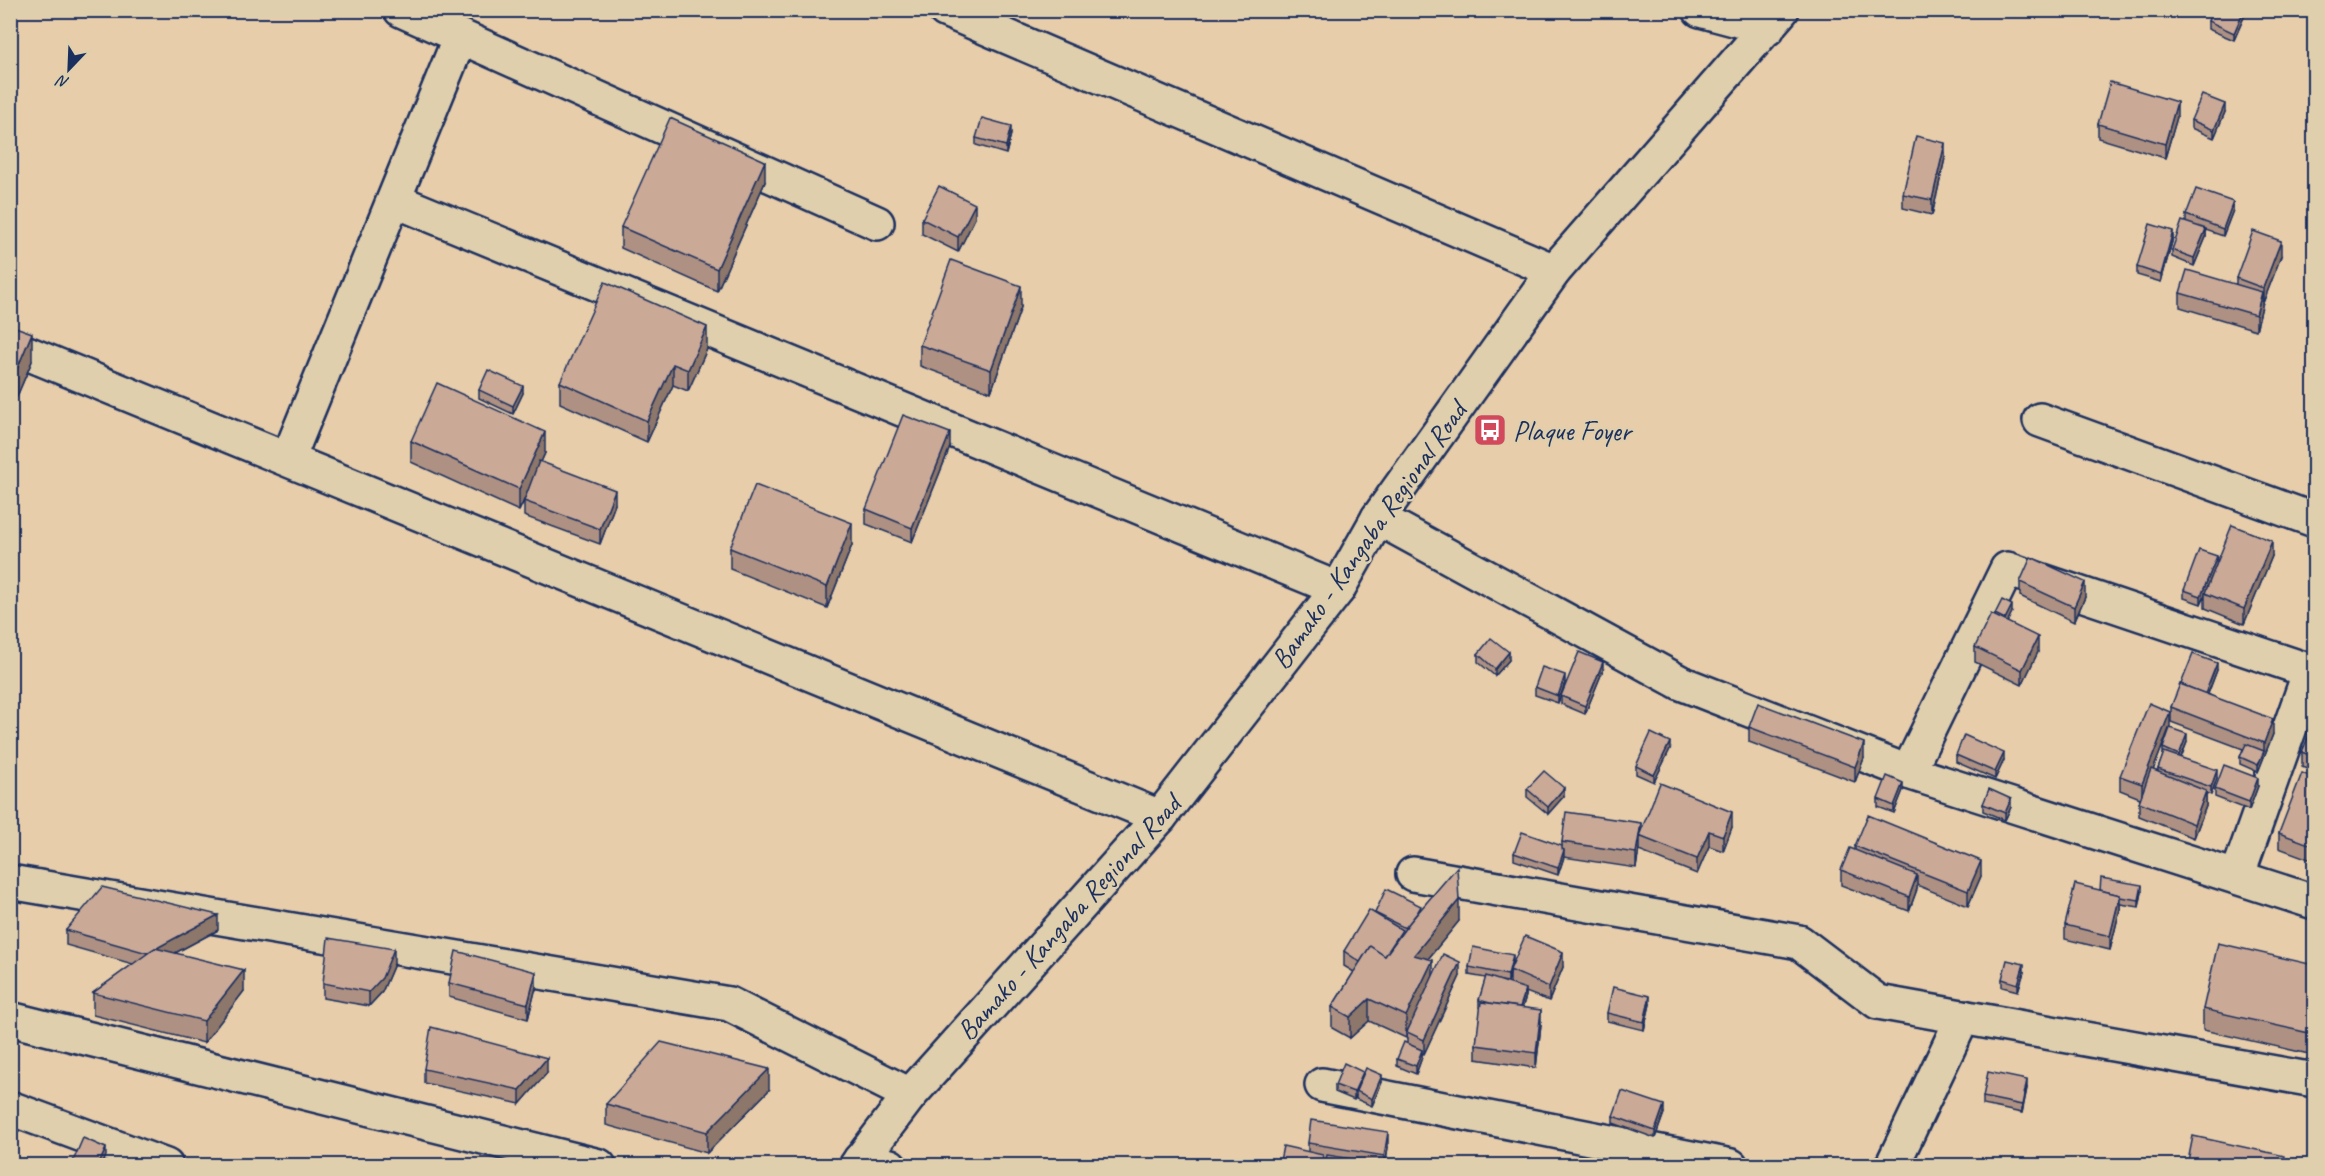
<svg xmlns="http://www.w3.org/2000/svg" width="2325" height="1176" font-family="Caveat,sans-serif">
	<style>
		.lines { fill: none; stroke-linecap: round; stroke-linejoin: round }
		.minor-casing { stroke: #1b2f5e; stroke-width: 38 }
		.minor { stroke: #e0cfac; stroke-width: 33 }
		.wall { fill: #ae9182; stroke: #1b2f5e; stroke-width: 1.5; fill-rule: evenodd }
		.shaded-wall { fill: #8d766a; stroke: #1b2f5e; stroke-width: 1.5 }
		.building { fill: #caa997; stroke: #1b2f5e; stroke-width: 1.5 }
		.labels { text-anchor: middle; stroke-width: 4.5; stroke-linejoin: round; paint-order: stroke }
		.poi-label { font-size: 28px; fill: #1b2f5e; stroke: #e0cfac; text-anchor: start }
		.street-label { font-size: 28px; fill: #1b2f5e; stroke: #e0cfac }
	</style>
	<rect width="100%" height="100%" fill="#e7cdaa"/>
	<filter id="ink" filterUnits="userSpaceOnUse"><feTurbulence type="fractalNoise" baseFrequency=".0167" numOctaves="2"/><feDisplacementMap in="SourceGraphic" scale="12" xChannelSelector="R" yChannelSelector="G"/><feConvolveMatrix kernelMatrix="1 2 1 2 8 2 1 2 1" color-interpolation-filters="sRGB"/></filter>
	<g filter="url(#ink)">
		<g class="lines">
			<defs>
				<g id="minor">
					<polyline points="401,10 877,223"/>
					<polyline points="945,10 1554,271"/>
					<polyline points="1700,10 1768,28"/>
					<polyline points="394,200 1338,589"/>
					<polyline points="10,346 1160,817"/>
					<polyline points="2040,420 2314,520"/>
					<polyline points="288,459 460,37"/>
					<polyline points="1378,518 1681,683 1908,772 2314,902"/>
					<polyline points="1908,772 2007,569 2310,671 2237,877"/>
					<polyline points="1413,874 1799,942 1878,1002 2314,1080"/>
					<polyline points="10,882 729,1004 910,1095"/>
					<polyline points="10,1019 599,1166"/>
					<polyline points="1322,1085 1731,1166"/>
					<polyline points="10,1108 166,1166"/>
					<polyline points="860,1160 890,1166"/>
					<polyline points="856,1166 910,1095 1160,817 1338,589 1378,518 1554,271 1782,10"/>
					<polyline points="1892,1166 1963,1017"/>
				</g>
			</defs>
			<use href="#minor" class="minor-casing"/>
			<use href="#minor" class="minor"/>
		</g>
		<g class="wall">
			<polygon points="2213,10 2247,10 2234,40 2208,29 2208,21"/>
			<polygon points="2225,112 2214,138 2191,128 2191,120"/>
			<polygon points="2177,117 2165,158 2098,138 2098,124"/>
			<polygon points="1011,134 1006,154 976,145 976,138"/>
			<polygon points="1945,158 1932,215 1903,208 1903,194"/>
			<polygon points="765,182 717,291 621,248 621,227"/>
			<polygon points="2233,210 2223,236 2206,230 2206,237 2194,266 2172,257 2172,250 2186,223 2186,215"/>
			<polygon points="975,218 958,252 922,234 922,219"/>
			<polygon points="2173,238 2161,282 2137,275 2137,267"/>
			<polygon points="2281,256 2263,303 2262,302 2262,306 2256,330 2180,307 2180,293 2236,284 2236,278"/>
			<polygon points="1021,307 991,392 920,366 920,345"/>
			<polygon points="10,325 32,361 12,408 10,408"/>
			<polygon points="707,349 688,391 673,385 647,442 560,403 560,382"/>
			<polygon points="479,390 523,393 513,414 479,398"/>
			<polygon points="411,441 545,453 541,462 615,504 600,544 524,516 524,501 527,494 519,511 411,462"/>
			<polygon points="950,447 912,542 866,524 866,509"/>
			<polygon points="852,545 827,608 730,569 730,548"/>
			<polygon points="2272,556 2244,624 2205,608 2205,595 2201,604 2184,598 2184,590 2217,563"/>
			<polygon points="2020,582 2085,597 2074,622 2020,596"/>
			<polygon points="2012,612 2007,622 2038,652 2022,685 1975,662 1975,647 1995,616 1995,614"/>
			<polygon points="1478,654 1509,660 1495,676 1478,662"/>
			<polygon points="1603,670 1585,714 1561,704 1561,696"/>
			<polygon points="2217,670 2208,694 2273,734 2258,772 2240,764 2240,757 2243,749 2171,722 2171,707 2181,684"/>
			<polygon points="1565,683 1558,703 1535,695 1535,687"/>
			<polygon points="2170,726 2153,770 2158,772 2158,769 2163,756 2163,748 2187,742 2181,758 2217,778 2211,795 2206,793 2206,806 2194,838 2139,816 2139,802 2140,798 2120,790 2120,776"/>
			<polygon points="1749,727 1864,758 1855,782 1749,742"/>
			<polygon points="2314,735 2314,772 2302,767 2302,752"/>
			<polygon points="1670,749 1654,782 1636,774 1636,766"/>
			<polygon points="1956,755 2004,760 1995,779 1956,762"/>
			<polygon points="2314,778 2314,861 2279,848 2279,833"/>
			<polygon points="2258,786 2249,810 2215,797 2215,789"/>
			<polygon points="1527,789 1564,796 1548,814 1527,797"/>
			<polygon points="1903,790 1894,813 1878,807 1878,799"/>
			<polygon points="1983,804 2011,807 2005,820 1983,811"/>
			<polygon points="1732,827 1723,851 1709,846 1697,874 1639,851 1639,849 1636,868 1564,857 1558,875 1514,860 1514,853 1562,846 1562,842 1641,832"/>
			<polygon points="1855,846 1981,876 1968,906 1917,885 1917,889 1909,911 1841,885 1841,870 1855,850"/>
			<polygon points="2100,890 2142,892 2139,907 2120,904 2120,909 2110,950 2065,939 2065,925"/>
			<polygon points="1421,909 1459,921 1428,959 1433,976 1460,976 1424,1054 1422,1053 1422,1057 1416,1074 1397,1066 1397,1059 1407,1044 1407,1036 1406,1038 1369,1021 1350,1038 1332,1028 1332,1007 1354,972 1344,966 1344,951 1375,913"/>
			<polygon points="66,930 218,930 175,953 244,991 204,1043 93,1015 93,993 133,964 66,945"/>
			<path d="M1513 962 1511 968 1563 967 1549 1001 1526 992V996L1522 1008 1541 1025 1536 1068 1476 1059V1045L1481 1007H1479V1000L1486 978 1469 975V967ZM1510 973V984L1501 981 1508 982Z"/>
			<polygon points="394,964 382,992 369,1006 323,998 323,983"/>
			<polygon points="2314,965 2314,1031 2309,1054 2203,1030 2203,1009"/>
			<polygon points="2024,972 2018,991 2002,987 2002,979"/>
			<polygon points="449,983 536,987 528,1019 449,997"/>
			<polygon points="1650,1004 1644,1030 1607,1021 1607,1013"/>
			<polygon points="424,1069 547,1073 520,1104 424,1083"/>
			<polygon points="1363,1076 1382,1082 1372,1106 1356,1099 1356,1095 1354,1100 1335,1092 1335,1085"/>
			<polygon points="2027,1088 2022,1113 1983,1105 1983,1097"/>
			<polygon points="769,1090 707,1153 606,1125 606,1104"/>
			<polygon points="1664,1113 1655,1138 1613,1123 1613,1116"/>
			<polygon points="1308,1143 1388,1147 1385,1166 1325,1166 1326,1161 1323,1160 1322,1166 1279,1166 1308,1152"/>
		</g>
		<g class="shaded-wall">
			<polygon points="2244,10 2247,10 2234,40 2234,33"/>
			<polygon points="2177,102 2177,117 2165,158 2165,144"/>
			<polygon points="2225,104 2225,112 2214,138 2214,130"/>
			<polygon points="1011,126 1011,134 1006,154 1006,146"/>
			<polygon points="1945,143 1945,158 1932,215 1932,200"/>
			<polygon points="765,161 765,182 717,291 717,269"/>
			<polygon points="2233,202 2233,210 2223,236 2223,229"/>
			<polygon points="975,204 975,218 958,252 958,237"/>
			<polygon points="2206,229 2206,237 2194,266 2194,258"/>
			<polygon points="2173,231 2173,238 2161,282 2161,275"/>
			<polygon points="2281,241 2281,256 2263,303 2263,288"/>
			<polygon points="1021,286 1021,307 991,392 991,370"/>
			<polygon points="2262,292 2262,306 2256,330 2256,315"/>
			<polygon points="707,327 707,349 688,391 688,370"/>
			<polygon points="32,333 32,361 12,408 12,381"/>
			<polygon points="673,364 673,385 647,442 647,421"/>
			<polygon points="523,386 523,393 513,414 513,406"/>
			<polygon points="545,432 545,453 519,511 519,489"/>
			<polygon points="950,433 950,447 912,542 912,528"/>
			<polygon points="615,490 615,504 600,544 600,529"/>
			<polygon points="852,523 852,545 827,608 827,587"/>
			<polygon points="2272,541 2272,556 2244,624 2244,609"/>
			<polygon points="2217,556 2217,564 2201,604 2201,596"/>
			<polygon points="2085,582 2085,597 2074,622 2074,607"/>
			<polygon points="2012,605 2012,612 2005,627 2005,619"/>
			<polygon points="2038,637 2038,652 2022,685 2022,670"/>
			<polygon points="1509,652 1509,660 1495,676 1495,669"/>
			<polygon points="1603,662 1603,670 1585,714 1585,706"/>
			<polygon points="2217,663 2217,670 2203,706 2203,698"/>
			<polygon points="1565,675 1565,683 1558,703 1558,696"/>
			<polygon points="2170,712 2170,726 2142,799 2142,784"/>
			<polygon points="2273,719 2273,734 2258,772 2258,765 2264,751 2264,743"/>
			<polygon points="2187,734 2187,742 2179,762 2179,755"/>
			<polygon points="1670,742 1670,749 1654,782 1654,775"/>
			<polygon points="1864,743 1864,758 1855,782 1855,767"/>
			<polygon points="2004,753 2004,760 1995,779 1995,772"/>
			<polygon points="2217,770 2217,778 2211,795 2211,787"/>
			<polygon points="2258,778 2258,786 2249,810 2249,802"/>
			<polygon points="1903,783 1903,790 1894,813 1894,806"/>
			<polygon points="1564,788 1564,796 1548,814 1548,807"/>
			<polygon points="2206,791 2206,806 2194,838 2194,824"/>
			<polygon points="2011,799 2011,807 2005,820 2005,813"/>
			<polygon points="1732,812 1732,827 1723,851 1723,836"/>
			<polygon points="1641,823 1641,837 1639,836 1639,849 1636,868 1636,853"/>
			<polygon points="1709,831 1709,846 1697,874 1697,859"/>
			<polygon points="1564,850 1564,857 1558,875 1558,868"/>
			<polygon points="1981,861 1981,876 1968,906 1968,891"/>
			<polygon points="1917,875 1917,889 1909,911 1909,897"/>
			<polygon points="2142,885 2142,892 2139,907 2139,900"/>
			<polygon points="2120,895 2120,909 2110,950 2110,936"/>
			<polygon points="1459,900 1459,921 1414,976 1414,955"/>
			<polygon points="218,915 218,930 147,968 147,953"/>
			<polygon points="394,949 394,964 382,992 369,1006 369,992"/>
			<polygon points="1563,952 1563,967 1549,1001 1549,987"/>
			<polygon points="1513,955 1513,962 1508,982 1508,975"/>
			<polygon points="1433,960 1433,981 1407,1032 1406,1038 1406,1016"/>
			<polygon points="1460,962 1460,976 1424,1054 1424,1040"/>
			<polygon points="2024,964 2024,972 2018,991 2018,984"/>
			<polygon points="244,970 244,991 204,1043 204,1021"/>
			<polygon points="536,972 536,987 528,1019 528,1004"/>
			<polygon points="1526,989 1526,996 1519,1019 1519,1012"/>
			<polygon points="1650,996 1650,1004 1644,1030 1644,1022"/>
			<polygon points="1369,999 1369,1021 1350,1038 1350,1017"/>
			<polygon points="2314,1009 2314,1031 2309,1054 2309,1033"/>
			<polygon points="1541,1010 1541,1025 1536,1068 1536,1053"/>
			<polygon points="1422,1050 1422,1057 1416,1074 1416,1066"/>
			<polygon points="547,1058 547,1073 520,1104 520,1090"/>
			<polygon points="769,1069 769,1090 707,1153 707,1132"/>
			<polygon points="1363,1072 1363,1079 1356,1091 1356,1095 1354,1100 1354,1092"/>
			<polygon points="1382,1075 1382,1082 1372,1106 1372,1099"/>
			<polygon points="2027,1080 2027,1088 2022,1113 2022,1105"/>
			<polygon points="1664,1105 1664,1113 1655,1138 1655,1131"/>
			<polygon points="1388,1132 1388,1147 1385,1166 1384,1166 1384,1156"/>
			<polygon points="106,1148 106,1156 102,1166 98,1166"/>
		</g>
		<g class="building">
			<polygon points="2213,10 2244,10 2234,33 2208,21"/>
			<polygon points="2110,82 2177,102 2165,144 2098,124"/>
			<polygon points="2202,95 2225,104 2214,130 2191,120"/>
			<polygon points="670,118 765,161 717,269 621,227"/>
			<polygon points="982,118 1011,126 1006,146 976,138"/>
			<polygon points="1916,136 1945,143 1932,200 1903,194"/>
			<polygon points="939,186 975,204 958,237 922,219"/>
			<polygon points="2196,189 2233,202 2223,229 2186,215"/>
			<polygon points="2182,221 2206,229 2194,258 2172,250"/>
			<polygon points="2150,224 2173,231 2161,275 2137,267"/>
			<polygon points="2253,231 2281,241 2263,288 2236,278"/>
			<polygon points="951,260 1021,286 991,370 920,345"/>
			<polygon points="2187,270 2262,292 2256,315 2180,293"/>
			<polygon points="605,282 707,327 688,370 673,364 647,421 560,382"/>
			<polygon points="10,325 32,333 12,381 10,381"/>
			<polygon points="488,370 523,386 513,406 479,390"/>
			<polygon points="437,383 545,432 519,489 411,441"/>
			<polygon points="903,415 950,433 912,528 866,509"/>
			<polygon points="539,461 615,490 600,529 524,501"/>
			<polygon points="755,485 852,523 827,587 730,548"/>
			<polygon points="2232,525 2272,541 2244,609 2205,593"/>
			<polygon points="2199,550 2217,556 2201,596 2184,590"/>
			<polygon points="2031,557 2085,582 2074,607 2020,582"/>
			<polygon points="2002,600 2012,605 2005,619 1995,614"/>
			<polygon points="1991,614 2038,637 2022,670 1975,647"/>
			<polygon points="1491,638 1509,652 1495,669 1478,654"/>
			<polygon points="1579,652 1603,662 1585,706 1561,696"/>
			<polygon points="2193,654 2217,663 2205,694 2181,684"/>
			<polygon points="1542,667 1565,675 1558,696 1535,687"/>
			<polygon points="2180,684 2273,719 2264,743 2171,707"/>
			<polygon points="1758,703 1864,743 1855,767 1749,727"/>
			<polygon points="2149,703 2170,712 2142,784 2120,776"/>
			<polygon points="2170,728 2187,734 2179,755 2163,748"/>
			<polygon points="1651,733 1670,742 1654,775 1636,766"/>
			<polygon points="2310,733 2314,735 2314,757 2302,752"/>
			<polygon points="1964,735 2004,753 1995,772 1956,755"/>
			<polygon points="2246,744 2264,751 2258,765 2240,757"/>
			<polygon points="2164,752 2217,770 2211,787 2158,769"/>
			<polygon points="2224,765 2258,778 2249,802 2215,789"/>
			<polygon points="2151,769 2206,791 2194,824 2139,802"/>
			<polygon points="1544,771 1564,788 1548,807 1527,789"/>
			<polygon points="2302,773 2314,778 2314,846 2279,833"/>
			<polygon points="1887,776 1903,783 1894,806 1878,799"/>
			<polygon points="1660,783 1732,812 1723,836 1709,831 1697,859 1639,836"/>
			<polygon points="1989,789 2011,799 2005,813 1983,804"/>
			<polygon points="1566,812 1641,823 1636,853 1562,842"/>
			<polygon points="1868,815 1981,861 1968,891 1855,846"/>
			<polygon points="1522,832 1562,846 1562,849 1564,850 1558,868 1514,853"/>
			<polygon points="1850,848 1917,875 1909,897 1841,870"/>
			<polygon points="1457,867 1459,900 1414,955 1433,960 1406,1016 1369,999 1350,1017 1332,1007 1370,946 1385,956 1409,923"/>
			<polygon points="2101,878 2142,885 2139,900 2120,897 2120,895 2100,890"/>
			<polygon points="2075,884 2120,895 2110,936 2065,925"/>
			<polygon points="102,887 218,915 157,948 155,948 147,953 66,930"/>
			<polygon points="1386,889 1421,906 1417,913 1405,928 1375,913"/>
			<polygon points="1369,910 1402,930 1385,956 1370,946 1360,962 1344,951"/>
			<polygon points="1525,936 1563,952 1549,987 1510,970"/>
			<polygon points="328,938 394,949 382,978 369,992 323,983"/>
			<polygon points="2218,943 2314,965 2314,1009 2309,1033 2203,1009"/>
			<polygon points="1473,947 1513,955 1508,975 1469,967"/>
			<polygon points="155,948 244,970 204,1021 93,993"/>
			<polygon points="456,951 536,972 528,1004 449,983"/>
			<polygon points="1443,954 1460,962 1424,1040 1407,1032"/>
			<polygon points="2007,960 2024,964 2018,984 2002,979"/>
			<polygon points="1486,976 1526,989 1520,1007 1490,1003 1479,1000"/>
			<polygon points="1613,987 1650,996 1644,1022 1607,1013"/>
			<polygon points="1481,1002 1541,1010 1536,1053 1476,1045"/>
			<polygon points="431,1027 547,1058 520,1090 424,1069"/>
			<polygon points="661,1042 769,1069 707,1132 606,1104"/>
			<polygon points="1404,1042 1422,1050 1416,1066 1397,1059"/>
			<polygon points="1344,1063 1363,1072 1354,1092 1335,1085"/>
			<polygon points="1366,1068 1382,1075 1372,1099 1356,1091"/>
			<polygon points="1988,1072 2027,1080 2022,1105 1983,1097"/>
			<polygon points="1622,1091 1664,1105 1655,1131 1613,1116"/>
			<polygon points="1311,1120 1388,1132 1384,1156 1308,1143"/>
			<polygon points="2193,1136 2285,1156 2283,1166 2187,1166"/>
			<polygon points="83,1138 106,1148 98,1166 71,1166"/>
			<polygon points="1283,1146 1323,1155 1321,1166 1279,1166"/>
			<polygon points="1327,1155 1384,1164 1383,1166 1325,1166"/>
		</g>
	</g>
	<defs>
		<symbol id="bus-square" viewBox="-11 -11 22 22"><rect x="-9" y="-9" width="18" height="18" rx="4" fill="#d1495b" stroke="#e0cfac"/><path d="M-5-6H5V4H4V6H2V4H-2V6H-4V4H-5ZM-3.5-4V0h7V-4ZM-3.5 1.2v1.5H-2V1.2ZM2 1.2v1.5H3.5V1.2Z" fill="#fff"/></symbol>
	</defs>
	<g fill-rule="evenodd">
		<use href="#bus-square" x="1471" y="411" width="38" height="38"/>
	</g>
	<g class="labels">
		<g class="poi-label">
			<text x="1513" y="440">Plaque Foyer</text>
		</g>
		<g class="street-label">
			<text transform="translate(1368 535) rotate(-55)" y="10">Bamako - Kangaba Regional Road</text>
			<text transform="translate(1068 917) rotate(-48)" y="10">Bamako - Kangaba Regional Road</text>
		</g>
	</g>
	<rect width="2325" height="1176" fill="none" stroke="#e0cfac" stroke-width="36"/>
	<rect x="18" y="18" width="2289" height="1140" fill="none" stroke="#1b2f5e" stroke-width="2" filter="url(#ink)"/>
	<g transform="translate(69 69) rotate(203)" stroke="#e0cfac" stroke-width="4.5" paint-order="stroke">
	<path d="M0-4.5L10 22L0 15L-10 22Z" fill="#1b2f5e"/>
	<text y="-9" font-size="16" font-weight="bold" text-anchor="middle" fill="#1b2f5e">N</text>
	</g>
</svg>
